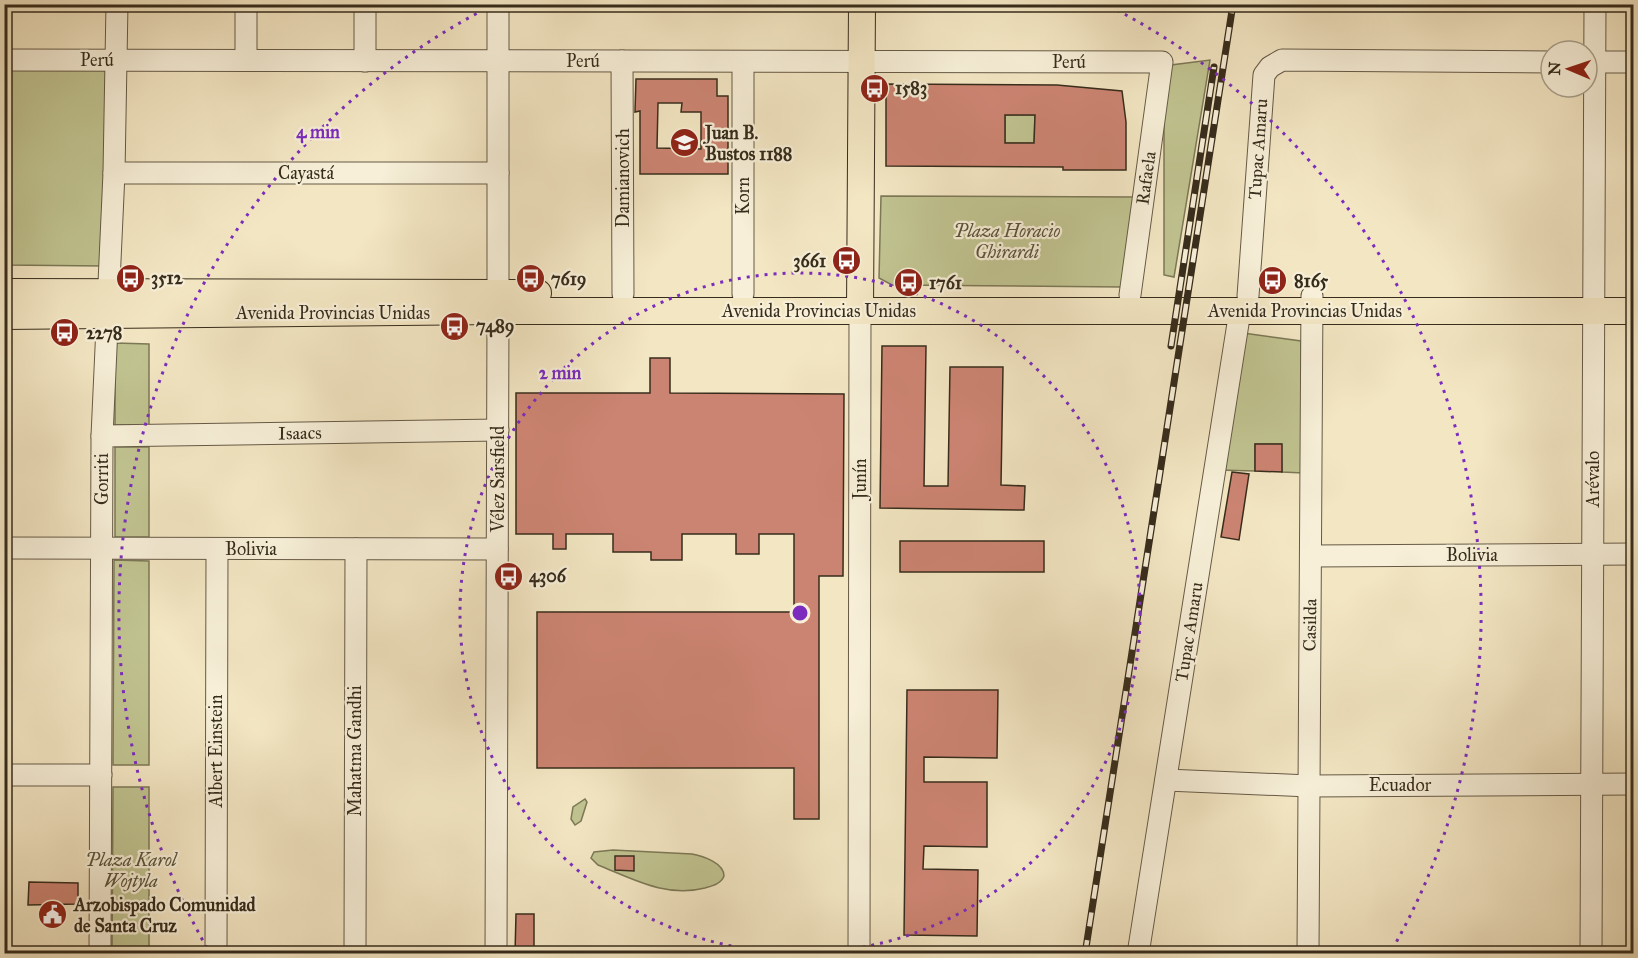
<svg xmlns="http://www.w3.org/2000/svg" width="1638" height="958" font-family="'IM FELL Great Primer',serif">
	<style>
		.green { fill: #c0c390; stroke: #7c7856; stroke-width: 1.5 }
		.building { fill: #cc8472; stroke: #372c1c; stroke-width: 1.5; fill-rule: evenodd }
		.lines { fill: none; stroke-linecap: round; stroke-linejoin: round }
		.minor-casing { stroke: #665a46; stroke-width: 23 }
		.major-casing { stroke: #372c1c; stroke-width: 28 }
		.minor { stroke: #f7efd8; stroke-width: 21 }
		.major { stroke: #f3e6c3; stroke-width: 26 }
		.rail-casing { stroke: #372c1c; stroke-width: 7 }
		.rail { stroke: #f7efd8; stroke-width: 4.5; stroke-dasharray: 14; stroke-linecap: butt }
		.ring { fill: none; stroke: #7b2cbf; stroke-width: 3; stroke-dasharray: 3 6 }
		.labels { text-anchor: middle; stroke-width: 4.5; stroke-linejoin: round; paint-order: stroke }
		.street-label { font-size: 18px; fill: #372c1c; stroke: #f7efd8 }
		.poi-label { font-size: 18px; font-weight: bold; fill: #372c1c; stroke: #f7efd8; text-anchor: start }
		.park-label { font-size: 18px; font-style: italic; fill: #595239; stroke: #f7efd8 }
		.centre { fill: #7b2cbf; stroke: #f7efd8; stroke-width: 3 }
		.ring-label { font-size: 18px; text-anchor: middle; font-weight: bold; fill: #7b2cbf; stroke: #f7efd8; stroke-width: 4.5; stroke-linejoin: round; paint-order: stroke }
	</style>
	<rect width="100%" height="100%" fill="#f3e6c3"/>
	<filter id="stains"><feTurbulence type="fractalNoise" baseFrequency=".00333" numOctaves="4"/><feColorMatrix values="0 0 0 0 .2 0 0 0 0 .09 0 0 0 0 .02 0 0 0 .5 -.17"/></filter>
	<radialGradient id="worn" r=".72"><stop offset=".6" stop-color="#630" stop-opacity="0"/><stop offset="1" stop-color="#630" stop-opacity=".3"/></radialGradient>
	<g class="green">
		<polygon points="1210,60 1174,277 1164,275 1164,122 1171,65"/>
		<polygon points="108,67 104,266 5,265 4,68"/>
		<polygon points="1005,115 1035,115 1034,143 1005,143"/>
		<polygon points="881,196 1135,197 1122,287 892,285 879,278"/>
		<polygon points="1243,333 1301,341 1303,473 1282,472 1281,444 1255,444 1255,471 1218,470"/>
		<polygon points="115,343 149,344 149,425 115,425"/>
		<rect x="115" y="447" width="34" height="90"/>
		<polygon points="114,560 149,561 149,765 113,765"/>
		<polygon points="113,787 149,787 149,953 112,953"/>
		<polygon points="585,799 587,802 581,821 575,825 571,819 573,807"/>
		<path d="M613 850 692 854C703 856 724 863 724 876 721 884 712 886 705 888 666 898 633 879 598 865L591 858 594 852Z"/>
	</g>
	<g class="building">
		<path d="M636 79H717V96H728V174H640V111L635 112ZM658 103H682L681 112H701V149L657 148Z"/>
		<path d="M886 84 1057 85 1122 91 1126 122V170H1063V167L886 166ZM1005 115H1035L1034 143H1005Z"/>
		<polygon points="882,346 926,346 924,486 948,486 950,367 1003,367 1001,485 1025,486 1024,510 880,508"/>
		<polygon points="650,358 670,358 670,393 844,394 843,576 819,576 819,819 794,819 794,768 537,768 537,612 794,612 794,534 759,534 759,554 736,554 736,534 682,534 682,560 651,560 651,552 613,552 613,534 566,534 566,549 553,549 553,534 516,534 516,393 650,393"/>
		<polygon points="1255,444 1282,444 1282,472 1255,471"/>
		<polygon points="1232,472 1249,474 1239,540 1221,537"/>
		<rect x="900" y="541" width="144" height="31"/>
		<polygon points="907,690 998,690 997,758 924,757 924,782 987,782 987,847 924,846 923,869 978,870 977,936 904,935"/>
		<polygon points="615,856 634,856 634,871 615,870"/>
		<polygon points="29,882 78,883 78,904 28,905"/>
		<polygon points="516,914 534,914 534,954 515,954"/>
	</g>
	<g class="lines">
		<defs>
			<g id="minor">
				<polyline points="498,4 498,293"/>
				<polyline points="4,60 1162,62 1130,295"/>
				<polyline points="246,60 246,4"/>
				<polyline points="365,61 365,4"/>
				<polyline points="622,61 623,294"/>
				<polyline points="743,62 743,294"/>
				<polyline points="1587,62 1634,62"/>
				<polyline points="114,173 498,173"/>
				<polyline points="1248,296 1264,75 1270,67 1282,60 1551,62"/>
				<polyline points="102,436 498,430"/>
				<polyline points="4,548 497,549"/>
				<polyline points="1311,556 1634,554"/>
				<polyline points="4,775 101,775"/>
				<polyline points="1166,780 1309,786 1634,784"/>
				<polyline points="100,954 102,436 114,173 117,4"/>
				<polyline points="216,954 217,549"/>
				<polyline points="355,954 356,549"/>
				<polyline points="496,954 498,311"/>
				<polyline points="859,954 860,311"/>
				<polyline points="1138,954 1240,311"/>
				<polyline points="1308,954 1312,296"/>
				<polyline points="1591,954 1595,4"/>
			</g>
			<g id="major">
				<polyline points="4,292 538,293"/>
				<polyline points="860,311 862,4"/>
				<polyline points="4,316 498,311 1634,311"/>
			</g>
		</defs>
		<use href="#minor" class="minor-casing"/>
		<use href="#major" class="major-casing"/>
		<use href="#minor" class="minor"/>
		<use href="#major" class="major"/>
		<defs>
			<g id="rail">
				<polyline points="1171,346 1214,67"/>
				<polyline points="1085,954 1233,4"/>
			</g>
		</defs>
		<use href="#rail" class="rail-casing"/>
		<use href="#rail" class="rail"/>
	</g>
	<g class="ring">
		<circle cx="800" cy="613" r="340"/>
		<path d="M207 948A681 681 0 0 1 491 6M1109 6A681 681 0 0 1 1393 948"/>
	</g>
	<defs>
		<symbol id="bus-disc" viewBox="-11 -11 22 22"><circle r="9.5" fill="#8f2418" stroke="#f7efd8"/><path d="M-5-6H5V4H4V6H2V4H-2V6H-4V4H-5ZM-3.5-4V0h7V-4ZM-3.5 1.2v1.5H-2V1.2ZM2 1.2v1.5H3.5V1.2Z" fill="#fff"/></symbol>
		<symbol id="school-disc" viewBox="-11 -11 22 22"><circle r="9.5" fill="#8f2418" stroke="#f7efd8"/><path d="M0-5L7-2L0 1L-7-2ZM-4 1L0 2.5L4 1V4Q0 6-4 4Z" fill="#fff"/></symbol>
		<symbol id="civic-disc" viewBox="-11 -11 22 22"><circle r="9.5" fill="#8f2418" stroke="#f7efd8"/><path d="M-.6-6.5H3V-4.5H.6V-3L4-1V1h2V6H-6V1h2V-1L-.6-3ZM-1.2 2.5V6h2.4V2.5Z" fill="#fff"/></symbol>
	</defs>
	<g fill-rule="evenodd">
		<use href="#bus-disc" x="858" y="72" width="33" height="33"/>
		<use href="#school-disc" x="668" y="126" width="33" height="33"/>
		<use href="#bus-disc" x="830" y="244" width="33" height="33"/>
		<use href="#bus-disc" x="114" y="262" width="33" height="33"/>
		<use href="#bus-disc" x="514" y="262" width="33" height="33"/>
		<use href="#bus-disc" x="1256" y="264" width="33" height="33"/>
		<use href="#bus-disc" x="892" y="266" width="33" height="33"/>
		<use href="#bus-disc" x="438" y="310" width="33" height="33"/>
		<use href="#bus-disc" x="48" y="316" width="33" height="33"/>
		<use href="#bus-disc" x="492" y="560" width="33" height="33"/>
		<use href="#civic-disc" x="36" y="898" width="33" height="33"/>
	</g>
	<g class="labels">
		<g class="street-label">
			<text x="97" y="66">Perú</text>
			<text x="583" y="67">Perú</text>
			<text x="1069" y="68">Perú</text>
			<text transform="translate(1258 149) rotate(-86)" y="6">Tupac Amaru</text>
			<text x="306" y="179">Cayastá</text>
			<text transform="translate(623 178) rotate(-90)" y="6">Damianovich</text>
			<text transform="translate(1146 178) rotate(-82)" y="6">Rafaela</text>
			<text transform="translate(743 196) rotate(-90)" y="6">Korn</text>
			<text x="819" y="317">Avenida Provincias Unidas</text>
			<text x="1305" y="317">Avenida Provincias Unidas</text>
			<text x="333" y="319">Avenida Provincias Unidas</text>
			<text transform="translate(300 433) rotate(-1)" y="6">Isaacs</text>
			<text transform="translate(102 479) rotate(-90)" y="6">Gorriti</text>
			<text transform="translate(498 479) rotate(-90)" y="6">Vélez Sarsfield</text>
			<text transform="translate(860 479) rotate(-90)" y="6">Junín</text>
			<text transform="translate(1593 479) rotate(-90)" y="6">Arévalo</text>
			<text x="251" y="555">Bolivia</text>
			<text x="1472" y="561">Bolivia</text>
			<text transform="translate(1310 625) rotate(-89)" y="6">Casilda</text>
			<text transform="translate(1189 632) rotate(-81)" y="6">Tupac Amaru</text>
			<text transform="translate(216 751) rotate(-90)" y="6">Albert Einstein</text>
			<text transform="translate(355 751) rotate(-90)" y="6">Mahatma Gandhi</text>
			<text x="1400" y="791">Ecuador</text>
		</g>
		<g class="poi-label">
			<text x="895" y="94">1583</text>
			<text x="705" y="139">Juan B.<tspan x="705" dy="21">Bustos 1188</tspan></text>
			<text x="826" y="267" text-anchor="end">3661</text>
			<text x="151" y="284">3512</text>
			<text x="551" y="285">7619</text>
			<text x="1294" y="287">8165</text>
			<text x="929" y="289">1761</text>
			<text x="476" y="332">7489</text>
			<text x="86" y="339">2278</text>
			<text x="529" y="582">4306</text>
			<text x="74" y="911">Arzobispado Comunidad<tspan x="74" dy="21">de Santa Cruz</tspan></text>
		</g>
		<g class="park-label">
			<text x="1007" y="237">Plaza Horacio<tspan x="1007" dy="21">Ghirardi</tspan></text>
			<text x="131" y="866">Plaza Karol<tspan x="131" dy="21">Wojtyla</tspan></text>
		</g>
	</g>
	<circle cx="800" cy="613" r="9" class="centre"/>
	<g class="ring-label">
		<text x="318" y="138">4 min</text>
		<text x="560" y="379">2 min</text>
	</g>
	<rect width="1638" height="958" fill="none" stroke="#f3e6c3" stroke-width="24"/>
	<rect x="6" y="6" width="1626" height="946" fill="none" stroke="#372c1c" stroke-width="3"/>
	<rect x="12" y="12" width="1614" height="934" fill="none" stroke="#372c1c" stroke-width="1.5"/>
	<g transform="translate(1569 69) rotate(272)"><circle r="28" fill="#f7efd8" stroke="#aaa18d" stroke-width="1.5"/>
	<path d="M0-4.5L10 22L0 15L-10 22Z" fill="#8f2418"/>
	<text y="-9" font-size="16" font-weight="bold" text-anchor="middle" fill="#372c1c">N</text>
	</g>
	<rect width="100%" height="100%" filter="url(#stains)"/>
	<rect width="100%" height="100%" fill="url(#worn)"/>
</svg>
